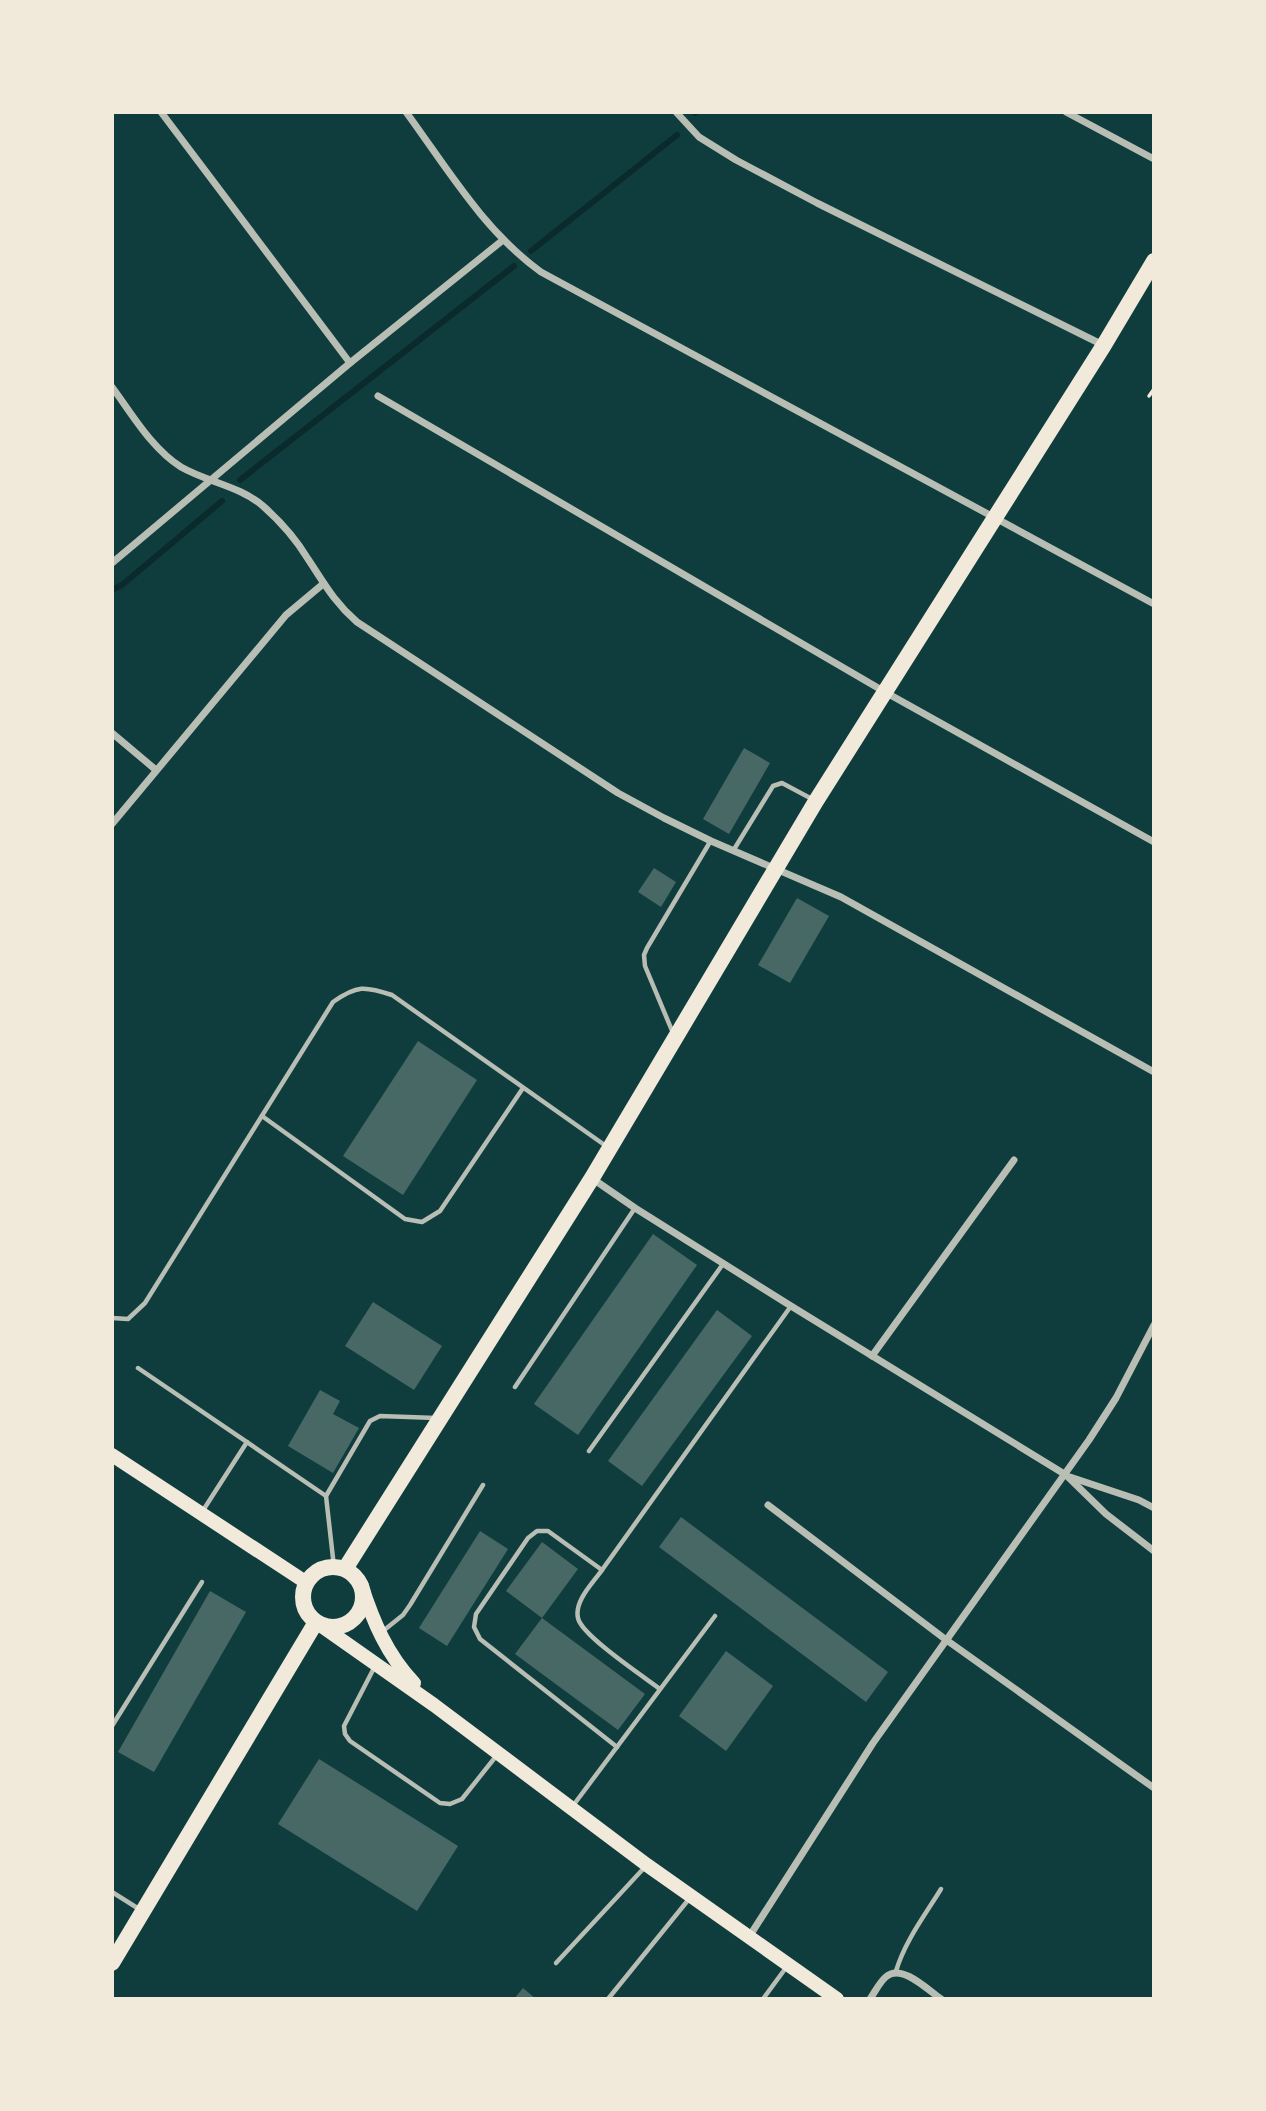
<svg xmlns="http://www.w3.org/2000/svg" width="1266" height="2111" font-family="Commissioner,sans-serif">
	<style>
		.lines { fill: none; stroke-linecap: round; stroke-linejoin: round }
		.stream { stroke: #0a2a2b; stroke-width: 6 }
		.building { fill: #486865 }
		.path { stroke: #f1e9da; stroke-width: 3.5 }
		.service { stroke: #b8beb3; stroke-width: 4.5 }
		.minor { stroke: #b8beb3; stroke-width: 7 }
		.primary { stroke: #f1e9da; stroke-width: 14 }
		.trunk { stroke: #f1e9da; stroke-width: 16 }
	</style>
	<rect width="100%" height="100%" fill="#0f3d3e"/>
	<g class="lines">
		<g class="stream">
			<polyline points="695,113 696,112"/>
			<polyline points="531,251 677,135"/>
			<polyline points="240,480 514,266"/>
			<polyline points="112,590 122,585 222,501"/>
		</g>
	</g>
	<g class="building">
		<polygon points="744,748 770,763 729,834 703,819"/>
		<polygon points="654,868 676,882 661,907 638,892"/>
		<polygon points="797,898 829,916 790,983 758,965"/>
		<polygon points="418,1041 477,1080 403,1195 343,1156"/>
		<polygon points="653,1234 697,1265 578,1435 534,1404"/>
		<polygon points="373,1302 442,1346 414,1390 345,1346"/>
		<polygon points="717,1310 752,1336 642,1486 608,1461"/>
		<polygon points="320,1390 340,1401 333,1414 359,1428 333,1473 288,1446"/>
		<polygon points="681,1517 888,1672 866,1702 659,1547"/>
		<polygon points="480,1531 508,1549 447,1646 419,1628"/>
		<polygon points="542,1542 578,1569 542,1618 506,1591"/>
		<polygon points="210,1591 246,1612 154,1772 118,1752"/>
		<polygon points="542,1618 645,1694 618,1730 515,1654"/>
		<polygon points="726,1651 773,1686 726,1751 679,1716"/>
		<polygon points="319,1759 458,1846 417,1911 278,1824"/>
		<polygon points="523,1988 536,1999 514,1999"/>
	</g>
	<g class="lines">
		<polyline class="path" points="1149,396 1154,389"/>
		<g class="service">
			<polyline points="733,851 773,786 782,783 812,799"/>
			<polyline points="673,1033 645,966 644,955 647,948 710,842"/>
			<polyline points="262,1116 405,1219 422,1222 440,1211 523,1088"/>
			<path d="M112 1318 128 1319 145 1303 333 1002C357 985 365 986 392 995L606 1146"/>
			<polyline points="138,1368 326,1496"/>
			<polyline points="515,1387 635,1208"/>
			<polyline points="589,1451 723,1264"/>
			<polyline points="202,1512 247,1442"/>
			<polyline points="334,1567 326,1496 370,1421 380,1416 436,1418"/>
			<polyline points="602,1570 791,1306"/>
			<polyline points="383,1631 403,1615 410,1605 483,1485"/>
			<polyline points="374,1668 344,1726 345,1734 350,1741 440,1803 450,1804 462,1799 497,1755"/>
			<polyline points="112,1726 202,1582"/>
			<path d="M617 1747 480 1639 474 1627 476 1614 528 1538 537 1531H548L602 1570C593 1583 574 1601 578 1618 581 1635 644 1677 660 1689"/>
			<polyline points="572,1807 715,1616"/>
			<polyline points="112,1892 139,1909"/>
			<polyline points="556,1963 644,1868"/>
			<path d="M896 1971C905 1941 925 1915 941 1889"/>
			<polyline points="608,1999 689,1899"/>
			<polyline points="763,1999 788,1965"/>
		</g>
		<g class="minor">
			<polyline points="161,112 350,363"/>
			<path d="M406 112C447 168 484 231 541 272L1154 604"/>
			<polyline points="676,112 699,137 736,160 817,203 1103,345"/>
			<polyline points="1066,112 1154,159"/>
			<path d="M112 387C132 414 152 449 181 467 207 482 240 486 263 506 280 521 296 539 308 559 324 583 334 602 357 622L618 793 664 818 711 841 841 897 1154 1072"/>
			<polyline points="378,396 885,692 1154,842"/>
			<polyline points="112,563 350,363 503,240"/>
			<polyline points="112,733 156,770"/>
			<polyline points="112,824 286,615 323,584"/>
			<polyline points="593,1179 635,1208 791,1306 1066,1475 1106,1514 1154,1551"/>
			<polyline points="872,1356 1014,1160"/>
			<polyline points="1070,1477 1139,1500 1154,1508"/>
			<polyline points="768,1505 945,1639 1154,1788"/>
			<polyline points="749,1937 873,1743 1089,1440 1116,1398 1154,1325"/>
			<path d="M870 1999C875 1992 880 1981 887 1976 902 1964 928 1990 941 1999"/>
		</g>
		<g class="primary">
			<polyline points="112,1455 307,1583"/>
			<path d="M361 1584C373 1621 387 1655 414 1683"/>
			<polyline points="316,1622 434,1705 647,1865 837,1999"/>
		</g>
		<g class="trunk">
			<circle cx="333" cy="1597" r="30"/>
			<polyline points="345,1569 592,1178 816,801 1104,345 1154,261"/>
			<polyline points="112,1963 316,1622"/>
		</g>
	</g>
	<rect width="1266" height="2111" fill="none" stroke="#f1e9da" stroke-width="228"/>
</svg>
